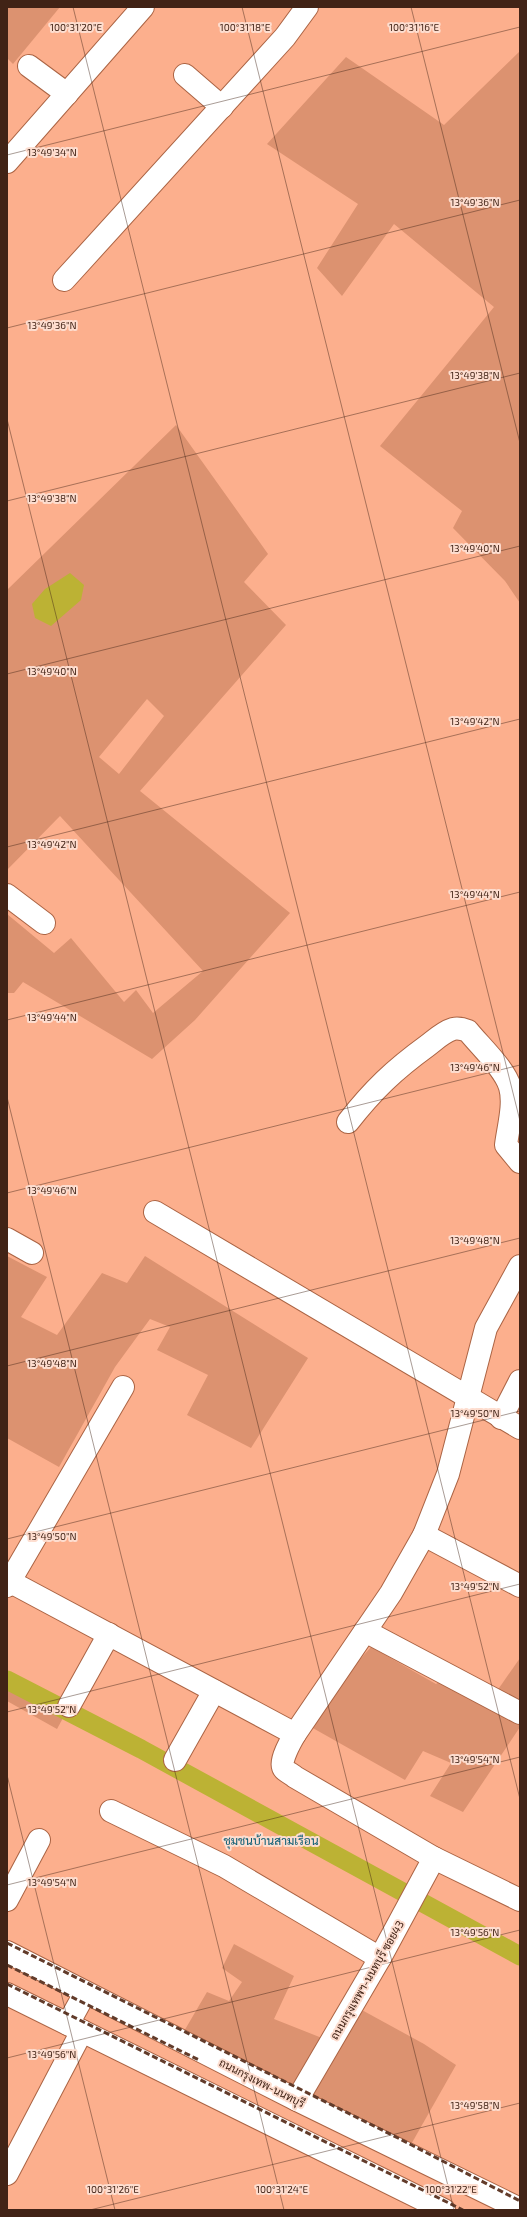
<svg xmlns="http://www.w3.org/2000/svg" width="527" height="2217" font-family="'Exo 2',Sarabun,sans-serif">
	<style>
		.green { fill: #dc9270; fill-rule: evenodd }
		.water { fill: #bcb234 }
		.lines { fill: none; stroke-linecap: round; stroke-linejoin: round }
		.canal { stroke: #bcb234; stroke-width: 19 }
		.minor-casing { stroke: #ab6444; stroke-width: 24 }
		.major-casing { stroke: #ab6444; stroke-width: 24 }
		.minor { stroke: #fff; stroke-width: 22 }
		.major { stroke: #fff; stroke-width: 22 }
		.rail { stroke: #623c2b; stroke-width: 3; stroke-dasharray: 6 3; stroke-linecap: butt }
		.ticks { fill: none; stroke: #412316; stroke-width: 1; stroke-opacity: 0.45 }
		.labels { text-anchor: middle; stroke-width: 4; stroke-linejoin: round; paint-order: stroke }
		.street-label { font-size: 11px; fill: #412316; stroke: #fdddcf }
		.neighbourhood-label { font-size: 12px; fill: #0a5c74; stroke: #fdddcf }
		.ticks-label { font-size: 10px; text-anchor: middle; fill: #412316; stroke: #fdddcf; stroke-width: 4; stroke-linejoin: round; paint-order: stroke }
	</style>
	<rect width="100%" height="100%" fill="#fcaf8d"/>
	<g class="green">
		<polygon points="7,7 60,7 13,64 7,58"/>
		<polygon points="520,51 520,603 505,581 453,528 462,511 380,446 494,307 394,224 342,296 317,268 358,204 267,144 346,57 444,125"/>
		<path d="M176 425 268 554 244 582 286 625 140 791 290 913 195 1020 152 1059 23 982 14 993H7V914L54 953 71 938 124 1002 136 990 153 1013 203 971 60 816 7 870V590ZM147 699 164 716 119 774 99 757Z"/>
		<polygon points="7,1256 47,1277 21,1317 57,1335 102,1273 127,1283 145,1256 308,1358 251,1448 187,1415 208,1375 157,1350 170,1327 150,1319 115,1367 59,1467 7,1438"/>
		<polygon points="371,1647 436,1684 444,1679 520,1723 520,1727 463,1812 430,1796 451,1763 423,1751 405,1780 311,1727 336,1686"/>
		<polygon points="520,1658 520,1702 497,1691"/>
		<polygon points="7,1671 59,1698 63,1718 57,1729 7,1701"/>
		<polygon points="234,1944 294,1976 274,2019 322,2038 290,2091 183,2033 207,1992 229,2001 242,1982 222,1968"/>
		<polygon points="360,2009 424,2044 456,2065 409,2148 306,2096"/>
	</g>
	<polygon class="water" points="70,573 84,585 81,600 51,626 35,618 32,604 45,589"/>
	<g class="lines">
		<polyline class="canal" points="7,1680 141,1749 520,1956"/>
		<defs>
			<g id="minor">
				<polyline points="29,66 67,94"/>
				<polyline points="185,75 222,107"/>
				<polyline points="7,162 143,7"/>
				<polyline points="64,280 285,37 307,7"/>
				<polyline points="7,895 44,923"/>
				<path d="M348 1122C373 1090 394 1070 427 1046 435 1040 443 1032 453 1029 458 1028 463 1029 468 1031 480 1046 505 1069 510 1087 515 1104 508 1128 506 1145L520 1162"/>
				<polyline points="155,1212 520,1428"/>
				<polyline points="7,1239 32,1253"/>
				<path d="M520 1266 486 1328 448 1474 424 1535 391 1593 295 1734C291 1741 280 1760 283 1767 284 1771 292 1774 295 1777L434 1858 520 1900"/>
				<polyline points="501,1418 520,1381"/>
				<polyline points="424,1535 520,1586"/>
				<polyline points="7,1580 295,1734"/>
				<polyline points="7,1586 123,1387"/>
				<polyline points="365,1631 520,1713"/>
				<polyline points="69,1706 109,1634"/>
				<polyline points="175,1760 214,1691"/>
				<polyline points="111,1811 224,1866 380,1958"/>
				<polyline points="7,1900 39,1840"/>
				<polyline points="297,2100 380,1958 434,1858"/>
				<polyline points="7,2174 82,2031"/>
			</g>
			<g id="major">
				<polyline points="7,1952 297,2100 520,2209"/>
				<polyline points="7,1994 444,2210"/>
				<polyline points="68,2024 85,1993"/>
			</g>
		</defs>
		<use href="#minor" class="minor-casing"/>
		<use href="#major" class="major-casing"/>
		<use href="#minor" class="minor"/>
		<use href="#major" class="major"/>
		<g class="rail">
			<polyline points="7,1943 398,2138 520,2201"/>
			<polyline points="7,1965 199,2060"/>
			<polyline points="7,1984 463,2210"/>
		</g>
	</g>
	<path class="ticks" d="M73 7 520 1799M242 7 520 1121M411 7 520 443M7 155 520 27M7 328 520 200M7 419 454 2210M7 501 520 373M7 674 520 546M7 847 520 719M7 1020 520 892M7 1097 284 2210M7 1193 520 1065M7 1366 520 1238M7 1539 520 1411M7 1712 520 1584M7 1775 115 2210M7 1885 520 1757M7 2058 520 1930M90 2210 520 2103"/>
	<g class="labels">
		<g class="street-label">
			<text transform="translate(367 1980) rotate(-60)" y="4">ถนนกรุงเทพฯ-นนทบุรี ซอย43</text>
			<text transform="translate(262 2083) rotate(27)" y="4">ถนนกรุงเทพ-นนทบุรี</text>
		</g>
		<g class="neighbourhood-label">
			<text x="271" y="1845">ชุมชนบ้านสามเรือน</text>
		</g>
	</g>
	<g class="ticks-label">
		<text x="245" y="31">100°31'18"E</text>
		<text x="76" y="31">100°31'20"E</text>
		<text x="414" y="31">100°31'16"E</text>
		<text x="52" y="156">13°49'34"N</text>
		<text x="475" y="206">13°49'36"N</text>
		<text x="52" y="329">13°49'36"N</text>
		<text x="475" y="379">13°49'38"N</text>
		<text x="52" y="502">13°49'38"N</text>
		<text x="475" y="552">13°49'40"N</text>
		<text x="52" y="675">13°49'40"N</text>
		<text x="475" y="725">13°49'42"N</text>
		<text x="52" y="848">13°49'42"N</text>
		<text x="475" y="898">13°49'44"N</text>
		<text x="52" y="1021">13°49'44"N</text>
		<text x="475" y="1071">13°49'46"N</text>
		<text x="52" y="1194">13°49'46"N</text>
		<text x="475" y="1244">13°49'48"N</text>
		<text x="52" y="1367">13°49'48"N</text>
		<text x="475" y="1417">13°49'50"N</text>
		<text x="52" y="1540">13°49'50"N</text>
		<text x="475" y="1590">13°49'52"N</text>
		<text x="52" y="1713">13°49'52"N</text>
		<text x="475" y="1763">13°49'54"N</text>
		<text x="52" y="1886">13°49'54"N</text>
		<text x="475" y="1936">13°49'56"N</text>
		<text x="52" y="2058">13°49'56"N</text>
		<text x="475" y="2109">13°49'58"N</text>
		<text x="113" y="2193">100°31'26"E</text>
		<text x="282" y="2193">100°31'24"E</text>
		<text x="451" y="2193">100°31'22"E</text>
	</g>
	<rect width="527" height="2217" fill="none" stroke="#412316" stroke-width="16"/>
</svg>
